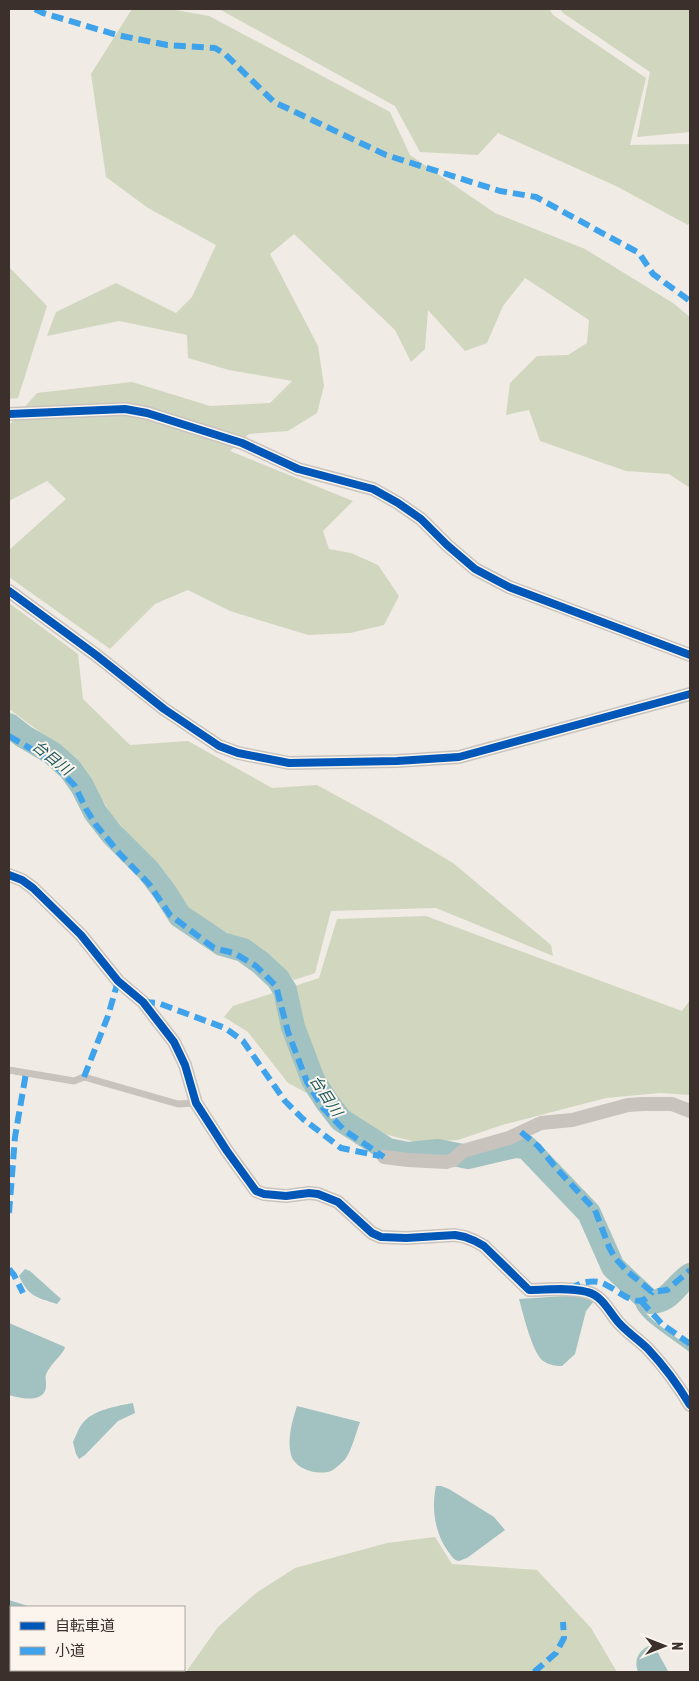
<svg xmlns="http://www.w3.org/2000/svg" width="699" height="1681" font-family="'Asap Condensed','Noto Sans JP',sans-serif">
	<style>
		.green { fill: #d1d6bf }
		.water { fill: #a1c2c1 }
		.lines { fill: none; stroke-linecap: round; stroke-linejoin: round }
		.stream { stroke: #a1c2c1; stroke-width: 4 }
		.river { stroke: #a1c2c1; stroke-width: 24 }
		.service { stroke: #c9c3be; stroke-width: 7 }
		.minor { stroke: #c9c3be; stroke-width: 14 }
		.quiet { stroke: #3fa3eb; stroke-width: 6; stroke-dasharray: 12 6; stroke-linecap: butt }
		.cycleway-casing { stroke: #fbf5ee; stroke-width: 11 }
		.cycleway { stroke: #0057b8; stroke-width: 8 }
		.labels { text-anchor: middle; stroke-width: 4; stroke-linejoin: round; paint-order: stroke }
		.water-label { font-size: 15px; font-style: italic; fill: #1f5a5e; stroke: #fbf5ee }
	</style>
	<rect width="100%" height="100%" fill="#f0ebe5"/>
	<g class="green">
		<polygon points="132,9 170,9 209,16 390,112 410,155 495,213 585,249 673,303 690,317 690,488 669,474 626,471 540,441 529,410 506,415 510,383 537,356 568,355 587,343 589,320 525,278 503,306 487,343 465,351 428,310 425,349 411,362 395,330 294,234 270,254 318,346 324,386 317,413 288,431 249,434 230,451 353,501 323,531 329,549 351,553 378,565 399,596 384,625 350,633 308,635 230,611 188,590 155,604 110,649 9,577 9,550 66,499 47,481 9,501 9,425 37,393 132,382 210,406 270,403 292,381 229,370 188,358 187,335 119,321 47,336 56,312 116,283 176,313 192,297 216,245 148,208 106,177 91,74"/>
		<polygon points="219,9 549,9 553,15 646,78 630,145 690,144 690,186 689,187 690,189 690,221 688,225 618,187 498,133 478,155 420,152 395,106"/>
		<polygon points="560,9 690,9 690,132 637,137 650,72 563,13"/>
		<polygon points="9,267 47,306 18,398 9,399"/>
		<polygon points="9,603 78,654 83,699 130,745 188,741 272,788 317,785 381,820 453,863 551,945 553,956 436,908 331,911 315,973 294,980 267,953 240,940 192,912 110,812 74,757 9,709"/>
		<polygon points="426,916 682,1011 690,1000 690,1095 660,1093 606,1098 502,1125 458,1140 416,1142 384,1134 288,1083 248,1032 224,1017 233,1006 319,978 337,919"/>
		<polygon points="435,1537 452,1564 537,1570 591,1628 617,1672 186,1672 218,1627 256,1593 295,1568 387,1543"/>
	</g>
	<g class="water">
		<path d="M25 1269 30 1271 61 1299 57 1304C36 1297 29 1297 19 1276Z"/>
		<path d="M579 1295 594 1301 586 1311 575 1354 562 1366C555 1366 549 1365 543 1361 532 1352 523 1313 519 1299Z"/>
		<path d="M9 1323 65 1347C64 1353 53 1362 49 1369 43 1378 47 1378 46 1387 44 1404 19 1398 9 1395Z"/>
		<path d="M133 1403 135 1413 118 1421 85 1455 79 1459 76 1454 73 1442C76 1436 78 1429 82 1424 92 1410 117 1406 133 1403Z"/>
		<path d="M297 1406 360 1422C356 1433 352 1449 346 1458 343 1462 335 1469 331 1471 318 1476 295 1469 291 1455 287 1439 292 1421 297 1406Z"/>
		<path d="M436 1486H441L449 1489 494 1517 505 1530 467 1558C466 1558 460 1561 459 1561 455 1561 452 1557 450 1554 435 1535 431 1509 436 1486Z"/>
		<polygon points="9,1600 31,1607 11,1607 11,1670 86,1670 84,1672 9,1672"/>
		<path d="M653 1644 668 1671 638 1672C633 1658 640 1649 653 1644Z"/>
	</g>
	<g class="lines">
		<path class="stream" d="M639 1291C638 1295 636 1302 638 1306 646 1322 677 1339 690 1350"/>
		<path class="river" d="M9 725 23 736 52 753 70 769 82 786 95 812 112 834 148 870 164 891 180 916 222 944 243 950 261 963 278 979 285 990 293 1027 313 1080 327 1102 341 1120 388 1150 408 1154 438 1151 468 1157 515 1146 526 1147 589 1213 613 1267 650 1302C670 1302 675 1285 690 1275"/>
		<polyline class="service" points="9,1070 74,1081 84,1077 178,1104 196,1103"/>
		<g class="minor">
			<polyline points="9,414 125,409 147,413 242,443 298,469 373,489 398,503 421,519 447,545 475,569 509,587 690,655"/>
			<polyline points="9,591 96,655 164,709 219,746 238,753 289,763 397,761 459,757 690,694"/>
			<path d="M9 875 22 880 33 888 81 935 118 981 143 1002 174 1042 185 1065 196 1103 227 1151 256 1191 264 1194 286 1196 309 1193 318 1194 338 1202 372 1233 381 1237 406 1238 455 1235 465 1237 475 1241 484 1246 529 1290C547 1290 569 1287 587 1292 603 1296 609 1312 619 1323 628 1333 639 1340 648 1349 664 1366 678 1385 690 1405"/>
			<polyline points="384,1157 408,1160 446,1162 453,1160 463,1151 509,1138 541,1123 572,1120 628,1105 643,1104 672,1104 690,1111"/>
		</g>
		<g class="quiet">
			<polyline points="35,9 43,13 117,35 167,45 215,48 225,54 274,102 386,155 500,191 536,197 639,253 653,274 690,301"/>
			<polyline points="9,736 38,753 56,766 75,786 86,809 96,825 120,854 149,884 170,915 214,948 234,953 256,966 276,986 288,1032 307,1082 323,1108 344,1130 384,1157"/>
			<polyline points="143,1002 158,1003 225,1028 243,1041 285,1101 303,1119 341,1148 380,1156"/>
			<polyline points="84,1077 108,1016 118,981"/>
			<polyline points="521,1132 538,1146 558,1170 595,1210 609,1247 615,1258 627,1271 652,1292 667,1290 690,1270"/>
			<polyline points="9,1213 15,1137 26,1073"/>
			<polyline points="9,1269 14,1275 23,1293"/>
			<path d="M569 1289C579 1284 587 1280 599 1282 616 1286 638 1315 652 1292"/>
			<polyline points="641,1301 662,1324 690,1344"/>
			<polyline points="534,1672 556,1653 564,1638 563,1622"/>
		</g>
		<defs>
			<g id="cycleway">
				<polyline points="9,414 125,409 147,413 242,443 298,469 373,489 398,503 421,519 447,545 475,569 509,587 690,655"/>
				<polyline points="9,591 96,655 164,709 219,746 238,753 289,763 397,761 459,757 690,694"/>
				<path d="M9 875 22 880 33 888 81 935 118 981 143 1002 174 1042 185 1065 196 1103 227 1151 256 1191 264 1194 286 1196 309 1193 318 1194 338 1202 372 1233 381 1237 406 1238 455 1235 465 1237 475 1241 484 1246 529 1290C547 1290 569 1287 587 1292 603 1296 609 1312 619 1323 628 1333 639 1340 648 1349 664 1366 678 1385 690 1405"/>
			</g>
		</defs>
		<use href="#cycleway" class="cycleway-casing"/>
		<use href="#cycleway" class="cycleway"/>
	</g>
	<g class="labels">
		<g class="water-label">
			<text transform="translate(52 758) rotate(39)" y="5">台目川</text>
			<text transform="translate(326 1096) rotate(57)" y="5">台目川</text>
		</g>
	</g>
	<rect width="699" height="1681" fill="none" stroke="#3b302b" stroke-width="20"/>
	<rect x="10" y="1606" width="175" height="65" fill="#fbf5ee" stroke="#aea6a0"/>
	<rect x="20" y="1622" width="25" height="8" fill="#0057b8" stroke="#aea6a0"/>
	<text x="55" y="1631" font-size="15" fill="#3b302b">自転車道</text>
	<rect x="20" y="1647" width="25" height="8" fill="#3fa3eb" stroke="#aea6a0"/>
	<text x="55" y="1656" font-size="15" fill="#3b302b">小道</text>
	<g transform="translate(664 1646) rotate(90)" stroke="#fbf5ee" stroke-width="4" paint-order="stroke">
	<path d="M0-4L9 19L0 12L-9 19Z" fill="#3b302b"/>
	<text y="-8" font-size="14" font-weight="bold" text-anchor="middle" fill="#3b302b">N</text>
	</g>
</svg>
